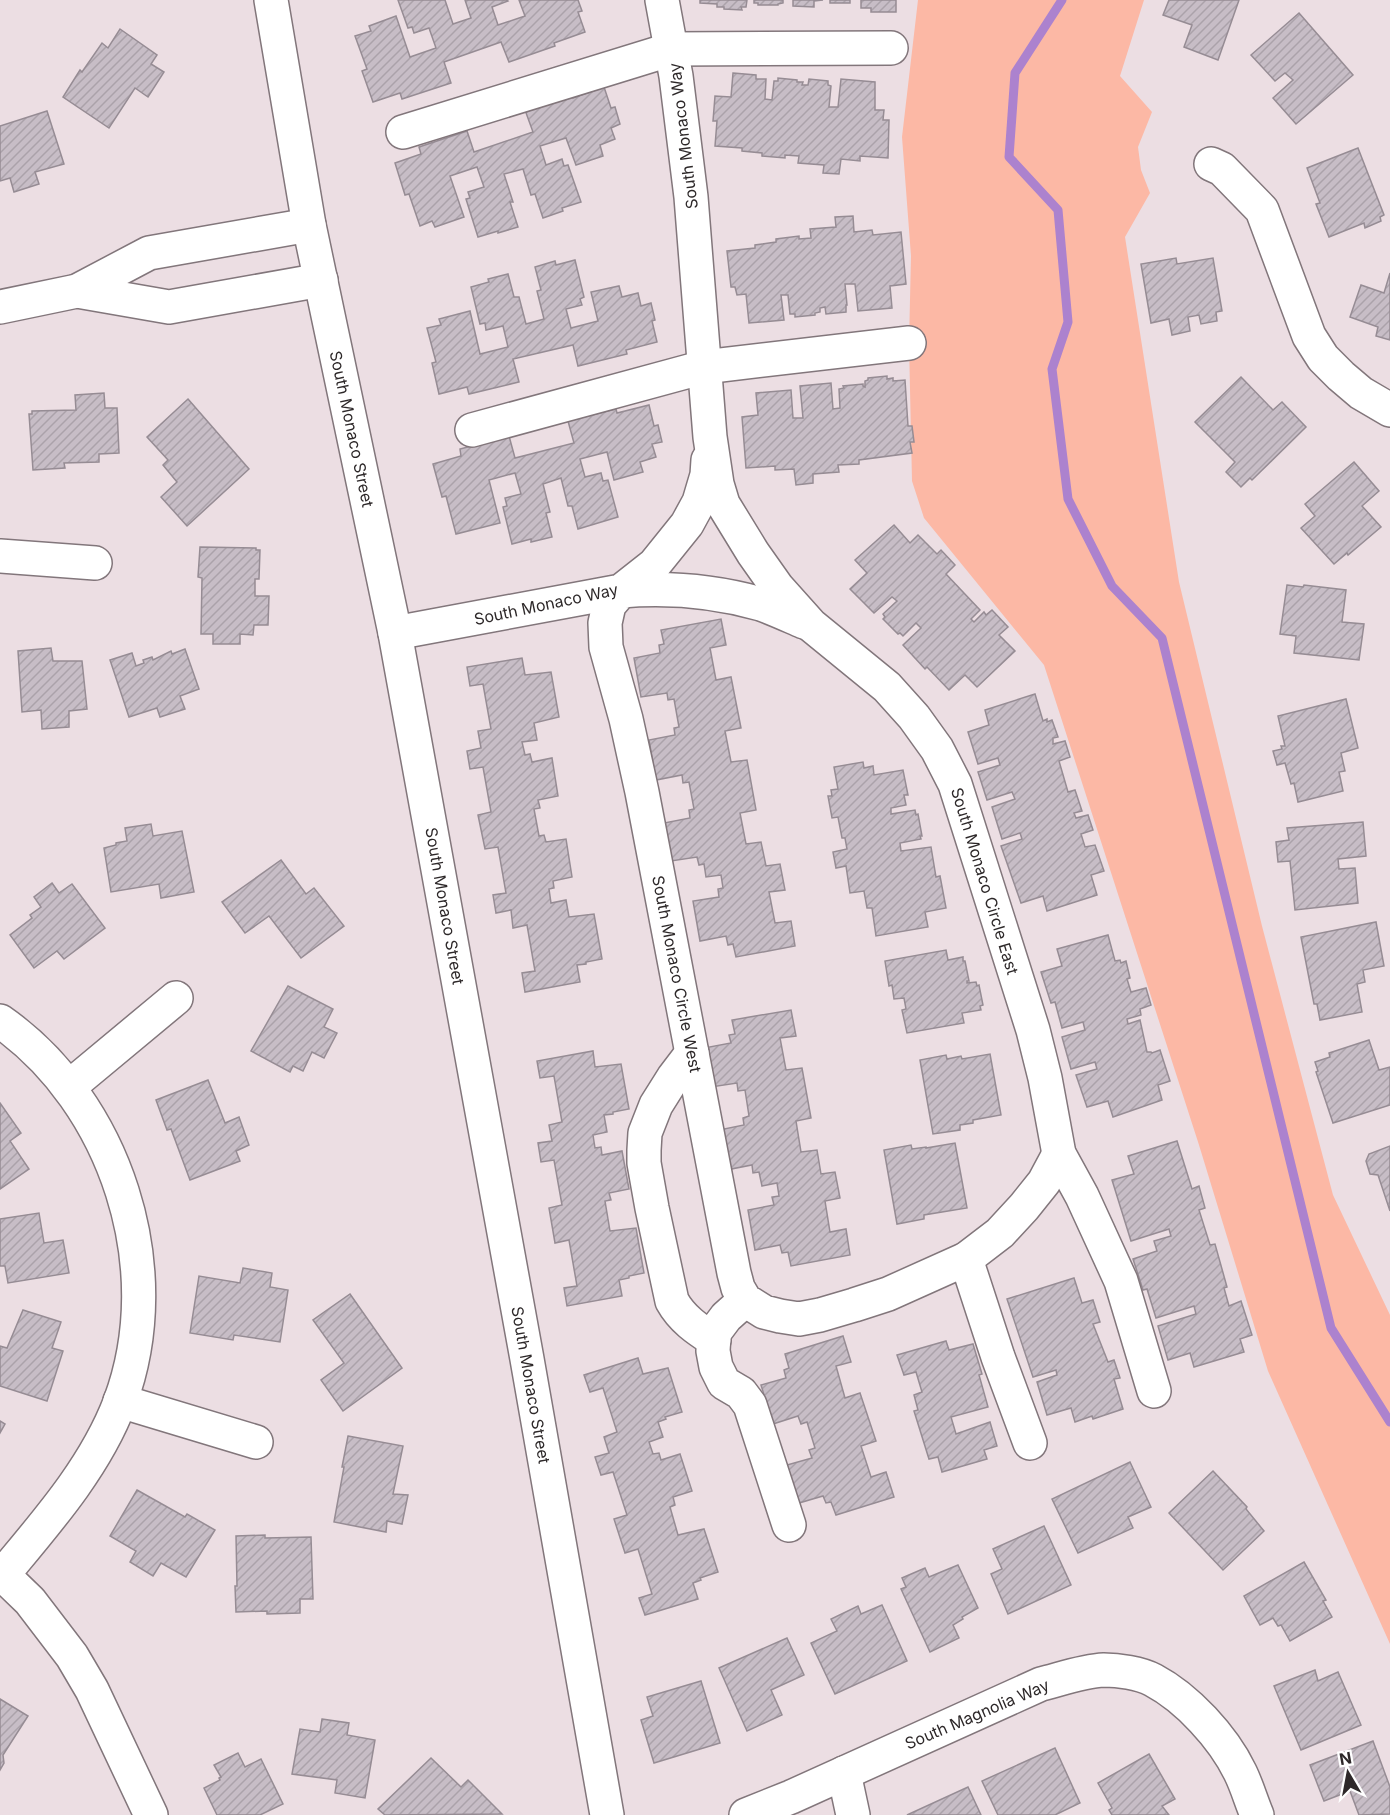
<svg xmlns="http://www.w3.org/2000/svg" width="1390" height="1815" font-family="Inter,sans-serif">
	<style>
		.green { fill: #fcb8a5 }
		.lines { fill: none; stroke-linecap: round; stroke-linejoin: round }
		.stream { stroke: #ac82ce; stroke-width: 9 }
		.building { fill: url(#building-hatch); stroke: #968c94; stroke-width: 1.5 }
		.minor-casing { stroke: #82767b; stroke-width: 36 }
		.minor { stroke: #fff; stroke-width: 33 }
		.labels { text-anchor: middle; stroke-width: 6; stroke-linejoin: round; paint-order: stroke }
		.street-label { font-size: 16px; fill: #2d2829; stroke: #fff }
	</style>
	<defs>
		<pattern id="building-hatch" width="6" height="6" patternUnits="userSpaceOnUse" patternTransform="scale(1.5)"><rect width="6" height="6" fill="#c7bdc6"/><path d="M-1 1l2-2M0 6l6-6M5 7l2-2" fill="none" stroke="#aba2aa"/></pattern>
	</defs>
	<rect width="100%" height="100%" fill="#ecdee3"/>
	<polygon class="green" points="918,0 1144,0 1120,76 1152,112 1138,147 1141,170 1150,193 1125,237 1179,582 1262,926 1333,1195 1390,1315 1390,1644 1268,1371 1199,1145 1044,665 924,518 912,481 909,343 911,256 902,137"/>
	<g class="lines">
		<polyline class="stream" points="1062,0 1015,73 1009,157 1058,210 1068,322 1052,369 1068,499 1112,586 1162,638 1331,1328 1390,1422"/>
	</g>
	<g class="building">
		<polygon points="398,0 445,0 453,24 471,18 465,0 507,0 508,1 492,7 498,25 525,16 519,0 578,0 582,11 578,12 585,32 554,43 555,46 509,62 501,42 444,62 451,83 402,99 400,93 373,102 362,71 367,69 355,36 371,31 369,26 396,16 410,57 436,48 429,28 414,33 412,27 408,28"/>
		<polygon points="700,0 747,0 746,7 741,7 742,10 724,9 724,7 717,7 717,4 700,3"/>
		<polygon points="754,0 783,0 783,3 778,4 778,5 758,5 758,3 754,3"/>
		<polygon points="793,0 823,0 814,1 814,7 793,6"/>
		<rect x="830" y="0" width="20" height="3"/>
		<polygon points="861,0 896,0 896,12 871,12 871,8 861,8"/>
		<polygon points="1169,0 1239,0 1218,60 1184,47 1192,25 1163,15"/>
		<polygon points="1299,13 1353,75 1296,124 1273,98 1293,80 1285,73 1275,81 1251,55"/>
		<polygon points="120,29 157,55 151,64 164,72 148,97 135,88 109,128 63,97 80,70 82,72 102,43 108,48"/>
		<polygon points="733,73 756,75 756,79 766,79 765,99 772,100 774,81 778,81 778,78 797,80 797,82 803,82 802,85 808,85 809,79 828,81 828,85 831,86 829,107 838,107 841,79 875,82 875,110 884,110 883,120 889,120 888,158 860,156 860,161 841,159 839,174 823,173 824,165 798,163 799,156 785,155 785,158 762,156 762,153 742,151 742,148 715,146 717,121 713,121 715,96 731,97"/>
		<polygon points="604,87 611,108 615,107 620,124 611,128 615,139 600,145 603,156 576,165 566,138 540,146 546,165 562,159 564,166 568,165 581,202 562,208 563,211 543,218 535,194 531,195 523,169 504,174 513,202 510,202 518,227 498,233 498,231 478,237 466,199 470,198 468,192 484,187 477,167 450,176 464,217 435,227 432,221 420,226 409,194 405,195 395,163 421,154 419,147 467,131 474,152 533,132 525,110 572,94 573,98"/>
		<polygon points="47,111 64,164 35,172 39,184 14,192 10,178 0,181 0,126"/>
		<polygon points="1358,148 1384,215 1380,217 1381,221 1365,228 1364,223 1329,237 1316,204 1320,203 1307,168"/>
		<polygon points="853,216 854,232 872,230 873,235 901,232 906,284 890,286 892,308 858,311 855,284 845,284 847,305 846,305 846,312 826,314 825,307 820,308 820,312 815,313 815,315 795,317 795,314 790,314 788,295 781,295 784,320 749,323 746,294 737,295 735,287 731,287 727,251 755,248 755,245 776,242 776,239 799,236 799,239 811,238 810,229 836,227 835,217"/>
		<polygon points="1176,258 1177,264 1213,258 1222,311 1216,312 1217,321 1201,324 1199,315 1188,317 1190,331 1172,335 1169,319 1151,323 1141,264"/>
		<polygon points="575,260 584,297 580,299 582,305 566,309 571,328 598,321 591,292 619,286 622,297 638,293 641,306 651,303 655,320 652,321 657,342 626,350 627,354 578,366 573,345 513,359 519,382 469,394 467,387 439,394 432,363 436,362 427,328 441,325 439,319 470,311 480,354 508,347 503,326 486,330 485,323 480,324 471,287 489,282 488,279 508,274 514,297 519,297 526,324 544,319 537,291 541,290 535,267 555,261 556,265"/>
		<polygon points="1390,273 1390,340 1376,336 1378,327 1350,317 1361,285 1384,293"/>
		<polygon points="887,376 887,379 893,378 893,381 905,380 908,426 912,426 914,442 910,442 912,453 859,460 859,464 838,465 839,472 813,474 813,483 796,485 794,469 775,470 775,466 746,468 742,417 758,415 756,393 791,390 793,418 803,418 800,386 831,383 833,409 840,408 839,389 844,388 843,386 863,384 863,386 865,387 865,381 868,380 868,378"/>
		<polygon points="1241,377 1273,410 1282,402 1306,427 1252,480 1250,478 1241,487 1226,472 1235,462 1195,422"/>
		<polygon points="104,393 105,408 117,408 119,453 99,454 99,462 64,463 65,468 33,470 29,414 32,414 32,411 76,410 75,395"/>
		<polygon points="188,399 249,469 187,526 161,497 177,482 163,465 168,460 147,437"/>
		<polygon points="649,405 654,426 658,425 662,442 652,444 656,457 640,462 643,472 614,480 607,452 580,459 585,477 601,473 603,481 608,480 618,517 578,529 572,506 568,506 561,478 543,484 550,512 546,513 552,537 531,542 531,539 512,544 503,507 507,506 505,498 521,494 515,473 489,480 500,523 456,534 446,496 442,497 433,464 461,456 460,449 509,436 515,458 574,443 568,421 616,409 617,413"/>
		<polygon points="1354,462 1379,491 1362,506 1381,527 1348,555 1347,553 1334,564 1301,528 1315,516 1305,504"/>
		<polygon points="894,525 910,543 918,535 937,554 941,550 955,565 946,574 980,610 971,619 974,622 984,612 986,615 992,610 1008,627 999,635 1015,651 977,687 965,675 949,690 927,667 925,669 903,645 921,628 916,623 903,636 900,633 898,634 883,619 885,617 883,614 897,601 892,597 874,613 850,589 867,573 855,560"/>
		<polygon points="200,547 256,548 256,550 260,550 259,579 255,579 255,596 269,596 268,625 254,625 253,635 240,634 240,644 213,644 213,634 201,634 202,578 198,577"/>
		<polygon points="1287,585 1303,587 1304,585 1346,590 1342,622 1364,624 1359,660 1294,653 1296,636 1280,634"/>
		<polygon points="721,619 726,645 710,648 716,680 731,677 741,728 725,731 731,762 747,760 756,810 740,813 746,844 761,842 766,866 780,864 785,890 769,892 775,923 791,921 795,946 736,957 733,944 728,945 726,936 700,941 693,901 719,897 718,889 723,888 721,875 706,877 704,864 699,865 697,857 671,861 664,823 690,818 689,810 694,809 689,782 683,783 682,775 656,780 649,740 675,735 674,728 679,727 674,699 668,700 667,693 641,697 634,658 660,653 659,645 664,644 661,630"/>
		<polygon points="51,648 53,661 82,661 87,709 69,711 69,727 42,729 41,710 22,712 18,651"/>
		<polygon points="185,649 199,689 180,696 185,709 160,717 157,708 129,717 110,660 132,653 136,666 144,663 143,660 152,657 153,660 171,651 172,654"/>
		<polygon points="522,658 525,675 551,672 559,717 534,723 537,740 522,742 525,755 530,754 532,762 552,758 558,796 538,800 540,808 534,809 539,836 544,835 546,842 566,839 572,877 553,881 554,888 549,889 551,903 566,900 569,917 594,914 602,959 586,962 586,964 577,965 580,982 525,992 522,973 535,971 527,925 513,928 511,910 496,913 493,895 506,893 498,847 485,849 478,815 491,812 483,767 470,769 467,751 481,748 478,731 491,729 483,684 470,686 467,667"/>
		<polygon points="1035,694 1043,721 1047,719 1047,722 1052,720 1058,737 1053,738 1053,744 1065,741 1070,757 1059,761 1068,792 1075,790 1082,811 1074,813 1076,818 1088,815 1093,830 1081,834 1085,847 1095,845 1104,871 1091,875 1097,895 1047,911 1043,896 1021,903 1001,846 1022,839 1020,833 1002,839 992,807 1015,799 1012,792 987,800 978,772 1000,765 998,758 978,764 968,732 989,725 985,710"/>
		<polygon points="1346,699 1358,748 1341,753 1345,771 1339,772 1343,791 1298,802 1294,783 1291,784 1285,763 1277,765 1273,751 1282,749 1281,746 1285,746 1278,716"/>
		<polygon points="863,762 864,768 873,766 874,775 903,770 908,795 904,795 906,805 891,808 891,814 915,810 916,815 918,814 922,836 920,836 921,839 900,843 901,851 931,847 936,877 940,876 946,908 925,912 928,927 876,936 872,908 867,908 864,891 850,893 846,866 836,868 833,852 847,849 845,838 842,838 838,817 832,818 828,796 832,796 831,790 838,789 834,767"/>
		<polygon points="1363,822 1366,856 1338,859 1339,869 1355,868 1358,903 1295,910 1290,861 1278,862 1276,842 1289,840 1287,828"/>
		<polygon points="151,824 153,836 182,831 194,892 161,898 159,884 111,892 104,848 116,845 116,843 127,841 125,828"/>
		<polygon points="281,860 306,894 314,888 344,926 301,958 269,916 245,933 222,902"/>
		<polygon points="52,883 59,893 72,884 105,928 64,959 57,951 34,968 10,935 32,918 30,915 41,907 34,897"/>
		<polygon points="1376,922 1384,966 1363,970 1365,982 1357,984 1362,1012 1320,1020 1317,1004 1314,1004 1301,937"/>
		<polygon points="1108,935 1115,961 1120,960 1121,963 1126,961 1130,978 1127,979 1131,992 1146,988 1151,1005 1140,1009 1141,1015 1127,1019 1128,1024 1140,1020 1147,1052 1151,1052 1152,1053 1160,1050 1170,1081 1158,1085 1162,1100 1113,1117 1108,1101 1087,1107 1076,1075 1097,1069 1095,1062 1071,1069 1062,1037 1085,1030 1083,1022 1062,1028 1055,1002 1051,1003 1041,972 1062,966 1057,949"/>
		<polygon points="946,950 948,960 963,957 963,961 965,961 969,981 967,981 967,983 976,982 977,986 979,985 983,1005 980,1006 981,1010 962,1013 964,1023 907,1033 902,1010 906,1009 904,998 894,999 892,985 889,986 885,961"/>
		<polygon points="288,986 333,1009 324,1027 337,1033 324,1058 312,1052 303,1071 293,1066 290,1072 251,1051"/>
		<polygon points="791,1010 796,1036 780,1038 786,1070 802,1068 811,1118 796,1121 801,1152 817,1150 821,1174 835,1172 840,1198 825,1201 830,1232 846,1229 850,1255 791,1266 788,1252 782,1253 780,1245 755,1250 748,1210 774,1205 772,1197 779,1196 777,1183 762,1186 759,1172 753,1173 752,1165 726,1170 719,1130 744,1125 743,1118 749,1116 745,1090 738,1091 737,1083 711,1087 704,1048 731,1043 729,1035 735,1034 732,1020"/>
		<polygon points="1369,1040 1379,1070 1390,1067 1390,1105 1333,1123 1316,1072 1318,1071 1315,1062 1330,1057 1329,1053"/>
		<polygon points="593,1051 595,1067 621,1064 629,1109 613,1112 613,1114 604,1115 607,1132 593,1135 595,1148 601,1147 602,1155 622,1151 629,1189 609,1193 611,1200 605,1201 610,1231 636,1228 644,1273 629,1276 629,1278 619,1280 622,1296 567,1306 564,1288 577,1286 569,1240 555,1243 549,1208 562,1205 554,1160 541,1162 538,1143 552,1141 549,1125 562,1122 554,1076 540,1078 537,1061"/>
		<polygon points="990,1054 1001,1115 973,1120 973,1123 960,1125 960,1130 933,1134 920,1060 946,1055 947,1059 961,1056 962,1059"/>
		<polygon points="208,1080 225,1123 239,1117 249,1145 236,1151 240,1161 190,1180 171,1129 167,1130 156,1100"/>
		<polygon points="0,1103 21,1133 10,1141 29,1169 0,1189"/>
		<polygon points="1177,1141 1192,1189 1199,1186 1205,1208 1199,1210 1210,1245 1215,1244 1227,1287 1224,1288 1229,1306 1241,1301 1252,1335 1240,1339 1244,1352 1194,1367 1190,1353 1168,1360 1158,1326 1196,1314 1194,1306 1156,1318 1147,1289 1143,1290 1133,1259 1157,1251 1154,1241 1171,1236 1169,1229 1131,1241 1112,1180 1134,1174 1128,1156"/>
		<polygon points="955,1143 967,1208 924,1215 924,1219 897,1224 884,1150 911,1145 912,1149 926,1147 926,1148"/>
		<polygon points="1390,1146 1390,1211 1378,1175 1370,1174 1366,1161 1369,1154"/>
		<polygon points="39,1213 44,1243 63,1240 69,1273 8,1283 5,1266 0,1266 0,1219"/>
		<polygon points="243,1268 272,1273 270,1287 288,1290 280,1342 234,1335 233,1340 190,1333 199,1276 240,1283"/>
		<polygon points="1074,1278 1082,1303 1093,1300 1100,1322 1093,1324 1108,1362 1114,1360 1120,1378 1114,1379 1123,1409 1093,1419 1092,1416 1075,1422 1071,1408 1047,1415 1037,1382 1057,1375 1056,1370 1033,1377 1007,1299"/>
		<polygon points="350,1294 402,1368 343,1411 321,1380 344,1363 313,1320"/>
		<polygon points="23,1310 61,1322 52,1348 63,1351 47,1401 0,1386 0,1346 7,1348"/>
		<polygon points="843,1336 851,1362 836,1366 845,1398 860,1393 876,1441 861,1446 871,1477 886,1472 894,1497 836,1515 831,1502 826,1503 823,1496 799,1503 787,1465 812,1458 809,1450 815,1448 807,1422 801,1424 798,1416 773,1424 761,1385 786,1378 784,1370 789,1368 785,1354"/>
		<polygon points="946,1341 949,1350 973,1344 982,1374 979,1375 988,1407 951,1417 956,1434 990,1422 997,1446 984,1450 987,1459 942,1472 938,1457 929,1459 914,1411 918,1410 914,1395 922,1392 916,1372 904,1375 897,1355"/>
		<polygon points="638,1358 643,1374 668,1368 682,1412 665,1417 666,1419 658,1422 663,1437 649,1442 653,1454 659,1453 661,1460 680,1454 692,1491 673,1497 675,1505 670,1507 678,1535 704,1529 718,1572 700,1578 701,1580 693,1583 698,1599 645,1615 639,1598 652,1594 638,1549 625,1553 614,1519 627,1515 613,1472 601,1475 595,1457 609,1453 604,1437 617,1432 603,1388 590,1392 584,1375"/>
		<polygon points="0,1421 5,1424 0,1433"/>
		<polygon points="348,1436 403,1446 393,1494 408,1495 402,1524 387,1521 386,1532 334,1522 344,1467 342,1467"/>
		<polygon points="1130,1462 1151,1507 1128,1517 1133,1528 1078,1553 1052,1499"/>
		<polygon points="1213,1471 1247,1507 1246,1509 1264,1531 1223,1570 1169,1513"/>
		<polygon points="137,1490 185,1517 187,1514 215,1530 186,1577 161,1563 153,1576 130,1562 136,1551 110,1536"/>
		<polygon points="1044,1526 1071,1585 1008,1614 991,1574 1002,1569 993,1549"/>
		<polygon points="265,1535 265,1538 311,1537 313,1599 300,1599 300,1613 267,1614 267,1611 236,1612 235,1586 237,1586 236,1536"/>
		<polygon points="1304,1562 1326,1600 1323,1601 1332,1617 1290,1641 1281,1625 1278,1626 1273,1618 1260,1625 1244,1596"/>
		<polygon points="958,1565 978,1608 962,1617 963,1619 953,1625 959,1638 930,1652 901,1589 906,1587 902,1578 925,1568 929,1577"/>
		<polygon points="882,1605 907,1661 835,1694 811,1643 837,1631 831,1619 858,1606 861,1614"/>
		<polygon points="787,1638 804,1675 771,1690 782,1715 747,1731 719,1668"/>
		<polygon points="1315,1670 1318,1681 1338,1672 1361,1725 1301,1750 1274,1686"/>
		<polygon points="701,1681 720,1743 654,1763 641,1720 653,1716 647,1697"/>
		<polygon points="0,1699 28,1716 3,1755 4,1763 0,1770"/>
		<polygon points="322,1719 349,1723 347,1735 375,1740 365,1798 335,1793 337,1780 292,1774 300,1729 320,1732"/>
		<polygon points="1373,1741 1390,1787 1390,1814 1359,1815 1350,1791 1324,1801 1310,1765"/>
		<polygon points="1055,1748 1080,1803 1055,1815 998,1815 982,1781"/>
		<polygon points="238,1753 245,1767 261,1759 283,1804 260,1815 217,1815 204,1788 220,1780 219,1778 221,1777 214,1765"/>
		<polygon points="1149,1754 1175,1799 1162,1806 1169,1815 1112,1815 1109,1810 1112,1808 1098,1783"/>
		<polygon points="431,1758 461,1787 468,1780 502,1814 385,1815 378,1809"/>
		<polygon points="968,1787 981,1815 907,1815"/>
	</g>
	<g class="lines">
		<defs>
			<g id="minor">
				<polyline points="271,0 309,225 395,633 527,1359 607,1815"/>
				<polyline points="662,0 676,76 691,197 710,437 717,484 723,504 753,553 777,587 811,625 887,687 914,717 937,749 955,784 1033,1030 1045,1078 1059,1154 1082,1196 1121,1281 1154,1391"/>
				<polyline points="403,132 672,49 891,48"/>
				<polyline points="1211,164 1222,169 1262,210 1309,336 1323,358 1341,376 1361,393 1390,410"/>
				<polyline points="77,291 169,307 321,280"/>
				<polyline points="0,307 77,291 149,253 309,225"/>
				<polyline points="472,430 704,367 909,343"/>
				<polyline points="0,556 95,563"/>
				<path d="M804 622C790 616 775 609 761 604 715 591 668 587 621 591L609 605 605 623 606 647 626 719 642 792 734 1273 738 1288 745 1300 764 1312 780 1316 799 1319 820 1315 854 1305 888 1294 966 1259 1000 1233 1024 1207 1044 1182 1059 1154"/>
				<polyline points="395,633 621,591 654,565 687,524 699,502 707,475 708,460"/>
				<path d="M0 1021C116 1102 170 1268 120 1402 95 1468 45 1524 0 1578"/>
				<path d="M692 1053 673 1078 656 1105 645 1133 644 1150V1163L652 1208 672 1301C682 1319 697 1329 714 1340"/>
				<polyline points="69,1087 176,998"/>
				<polyline points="966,1259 998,1357 1030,1443"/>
				<polyline points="745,1300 726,1317 714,1333 713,1351 716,1367 724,1383 741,1393 750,1405 789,1525"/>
				<polyline points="120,1401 256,1442"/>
				<polyline points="0,1572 30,1601 72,1656 92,1690 151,1815"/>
				<polyline points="844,1773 853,1815"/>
				<path d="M746 1815 791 1797 1041 1684C1061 1679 1083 1671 1104 1670 1118 1670 1140 1673 1153 1680 1187 1698 1223 1737 1240 1772 1247 1786 1251 1801 1257 1815"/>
			</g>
		</defs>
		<use href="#minor" class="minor-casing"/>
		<use href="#minor" class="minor"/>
	</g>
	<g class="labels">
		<g class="street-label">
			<text transform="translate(683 136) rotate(-97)" y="6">South Monaco Way</text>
			<text transform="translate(352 429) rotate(78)" y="6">South Monaco Street</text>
			<text transform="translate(546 604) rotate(-12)" y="6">South Monaco Way</text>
			<text transform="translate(985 881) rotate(73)" y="6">South Monaco Circle East</text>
			<text transform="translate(445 906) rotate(80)" y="6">South Monaco Street</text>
			<text transform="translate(677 974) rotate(79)" y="6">South Monaco Circle West</text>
			<text transform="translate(531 1385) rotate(80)" y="6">South Monaco Street</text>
			<text transform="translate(977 1714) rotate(-23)" y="6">South Magnolia Way</text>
		</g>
	</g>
	<g transform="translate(1348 1773) rotate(350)" stroke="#ffffff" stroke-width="4.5" paint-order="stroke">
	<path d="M0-4.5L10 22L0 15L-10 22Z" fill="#2d2829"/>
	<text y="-9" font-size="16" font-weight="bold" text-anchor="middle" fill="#2d2829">N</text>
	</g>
</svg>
